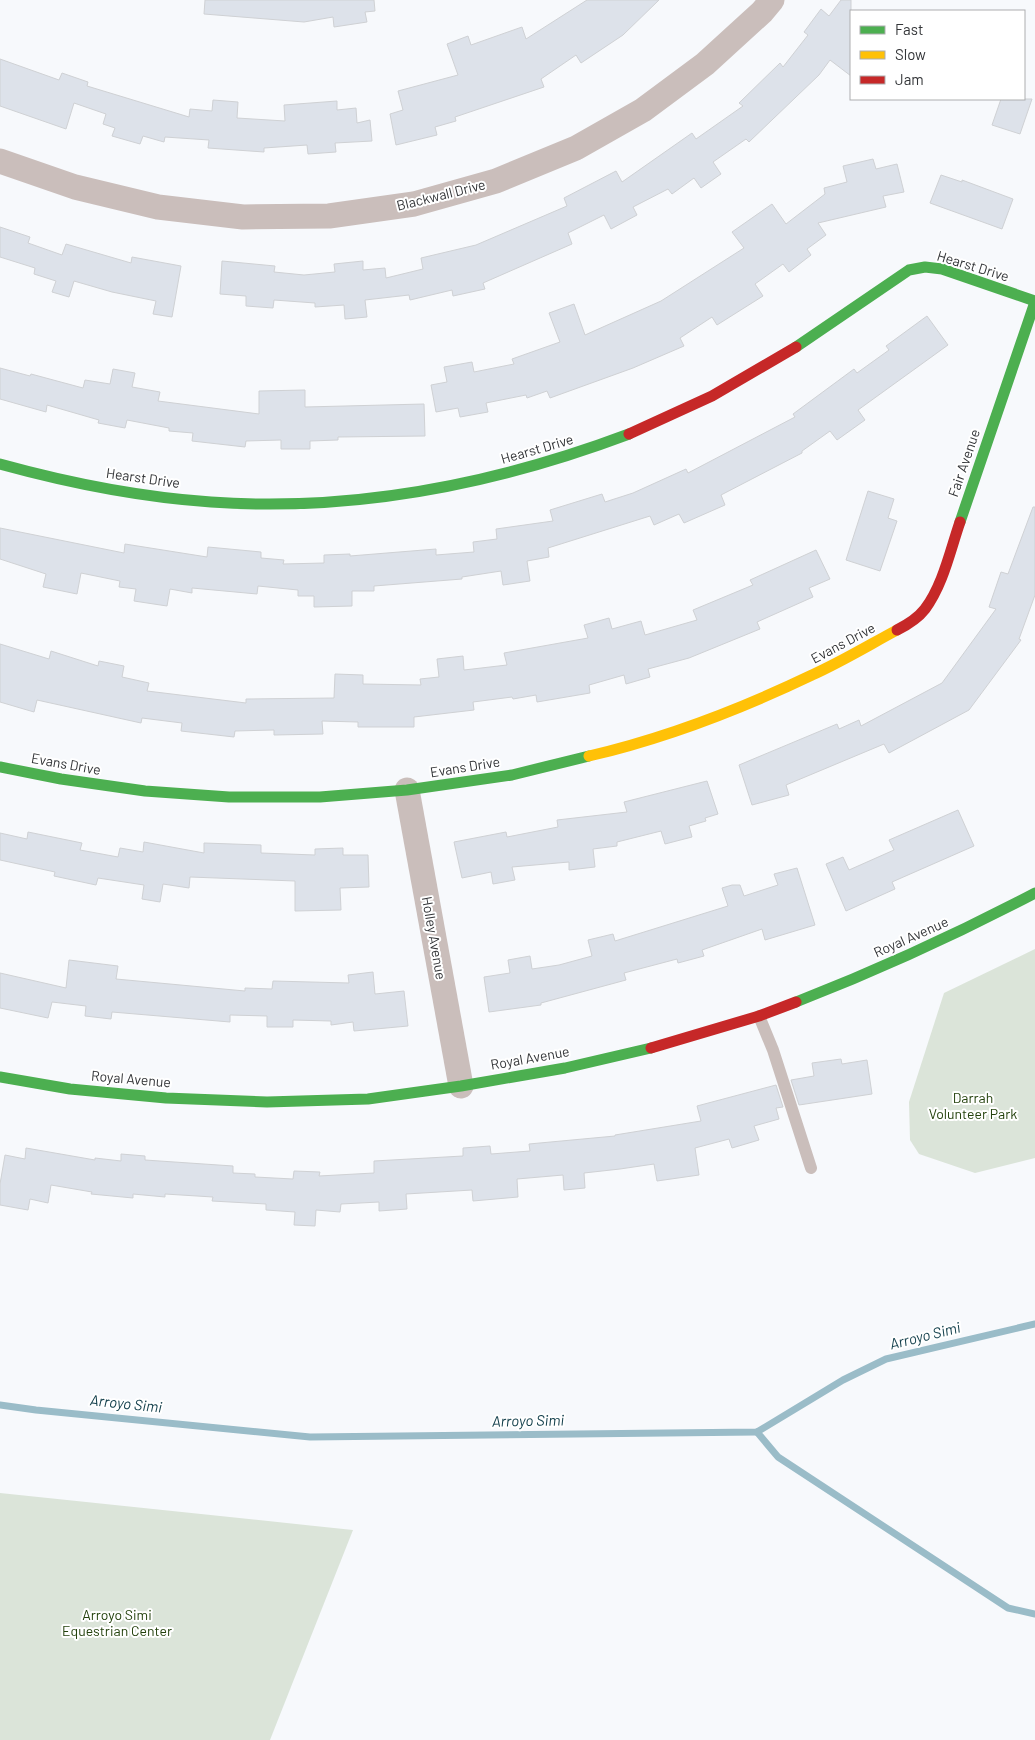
<svg xmlns="http://www.w3.org/2000/svg" width="1035" height="1740" font-family="Barlow,sans-serif">
	<style>
		.green { fill: #dbe4d9 }
		.lines { fill: none; stroke-linecap: round; stroke-linejoin: round }
		.stream { stroke: #9abcc8; stroke-width: 7 }
		.building { fill: #dde2ea; stroke: #cfd1d4 }
		.lane { stroke: #cabebb; stroke-width: 12 }
		.street { stroke: #cabebb; stroke-width: 25 }
		.fast { stroke: #4caf50; stroke-width: 11 }
		.slow { stroke: #ffc107; stroke-width: 11 }
		.jam { stroke: #c62828; stroke-width: 11 }
		.labels { text-anchor: middle; stroke-width: 4; stroke-linejoin: round; paint-order: stroke }
		.street-label { font-size: 14px; fill: #333538; stroke: #fff }
		.park-label { font-size: 14px; fill: #23410c; stroke: #fff }
		.water-label { font-size: 15px; font-style: italic; fill: #15414d; stroke: #fff }
	</style>
	<rect width="100%" height="100%" fill="#f7f9fc"/>
	<g class="green">
		<polygon points="1035,949 1035,1158 975,1173 919,1154 910,1140 909,1102 944,993"/>
		<polygon points="0,1493 353,1530 270,1740 0,1740"/>
	</g>
	<g class="lines">
		<g class="stream">
			<polyline points="0,1405 36,1410 310,1437 757,1432 843,1380 886,1359 1035,1324"/>
			<polyline points="757,1432 778,1457 1008,1608 1035,1614"/>
		</g>
	</g>
	<g class="building">
		<polygon points="205,0 374,0 375,11 365,12 367,22 334,27 333,17 304,22 204,14"/>
		<polygon points="587,0 659,0 623,35 581,63 576,55 541,79 544,87 455,117 456,121 435,127 437,135 396,145 390,114 403,110 398,91 458,75 447,44 468,36 471,45 522,27 526,39"/>
		<polygon points="841,0 851,0 851,76 830,60 819,75 749,142 746,139 713,162 721,174 701,188 694,178 672,194 668,189 633,207 637,215 611,229 604,215 568,233 572,244 483,283 485,289 453,296 452,290 410,300 409,295 365,300 367,317 345,319 344,305 315,307 315,303 274,300 273,308 246,306 246,296 220,294 222,261 275,266 274,272 304,275 335,272 334,264 363,261 363,270 385,268 386,278 423,269 421,258 476,245 567,206 564,198 616,171 622,182 692,133 696,139 743,106 739,103 780,63 783,67 808,35 804,32 821,9 829,16"/>
		<polygon points="0,59 59,80 62,73 88,82 87,86 189,117 190,109 212,111 213,100 238,102 237,118 285,121 284,105 337,101 337,110 356,108 357,123 370,120 372,141 335,143 336,152 308,154 307,145 264,148 264,152 208,148 209,140 165,137 164,142 143,136 140,144 112,136 115,128 103,124 106,114 74,103 66,129 0,106"/>
		<polygon points="1001,99 1032,99 1020,134 992,125"/>
		<polygon points="873,159 876,169 897,164 904,192 883,196 886,207 818,223 826,235 807,249 811,255 789,272 783,264 755,284 763,296 717,325 712,317 680,338 684,346 633,368 550,398 547,391 527,398 526,395 486,403 488,412 460,417 458,408 436,412 431,385 447,382 444,367 472,362 474,372 514,364 512,359 560,342 549,313 574,304 585,335 661,301 744,248 732,232 772,204 786,224 825,194 824,188 847,182 843,166"/>
		<polygon points="941,175 962,182 962,180 1013,199 1002,229 930,203"/>
		<polygon points="0,227 30,237 28,243 62,255 66,244 131,263 132,257 181,266 172,317 153,314 156,301 112,292 74,281 69,297 52,292 56,281 34,274 35,268 0,257"/>
		<polygon points="927,316 948,345 858,410 865,420 837,440 830,431 802,451 802,453 721,495 725,505 684,523 679,514 654,525 650,516 548,548 549,557 527,561 530,581 503,585 501,571 462,577 462,579 374,586 374,591 352,591 352,606 314,607 314,596 298,596 298,590 258,586 257,594 192,588 192,593 170,589 167,606 134,601 136,589 119,587 120,581 81,573 77,594 43,587 46,574 0,559 0,528 124,553 125,544 207,557 208,547 261,552 261,558 284,560 283,564 324,563 324,555 350,554 350,556 436,549 436,555 474,552 473,542 497,539 496,529 553,521 550,510 602,494 605,502 633,493 686,469 688,473 795,417 793,414 854,369 857,373 889,350 886,346"/>
		<polygon points="0,368 30,376 31,374 83,388 85,380 110,384 113,369 135,373 132,387 160,392 158,401 259,414 259,391 305,390 305,407 424,404 425,436 338,437 338,440 310,441 310,449 281,449 281,440 246,441 245,447 192,441 193,433 169,431 169,428 127,420 125,428 98,423 99,420 47,405 46,412 0,399"/>
		<polygon points="868,491 894,499 888,518 897,521 880,571 846,560"/>
		<polygon points="1033,507 1035,507 1035,595 1019,639 1021,640 969,710 889,753 884,744 786,785 789,795 752,805 739,765 837,724 839,729 859,720 861,726 942,683 996,609 989,607 1001,572 1008,574"/>
		<polygon points="816,550 830,579 809,588 813,597 757,622 760,629 689,658 648,669 650,677 626,684 624,675 589,685 590,693 537,702 536,695 513,699 512,697 473,702 474,710 414,717 414,727 358,727 358,722 322,721 323,734 274,735 274,730 235,731 234,737 181,731 182,723 142,718 141,723 37,700 34,712 0,702 0,644 49,659 51,651 98,666 99,661 124,666 122,677 149,683 147,691 246,703 246,699 334,698 335,674 363,675 363,684 421,685 420,679 439,677 437,659 463,656 464,670 507,665 504,653 588,638 584,625 609,618 612,629 641,621 645,635 697,620 693,610 753,585 750,580"/>
		<polygon points="707,781 718,814 705,818 706,821 689,826 692,837 665,844 661,831 617,842 617,846 593,849 595,867 569,870 569,862 512,867 515,880 493,884 491,872 462,878 454,842 506,832 507,837 558,827 557,820 627,812 624,802"/>
		<polygon points="958,810 974,846 892,882 895,889 846,911 826,864 843,857 849,870 894,850 889,840"/>
		<polygon points="28,832 82,843 80,850 118,857 120,848 143,852 144,842 204,853 204,843 261,845 261,853 315,855 315,849 343,848 343,855 368,855 369,887 340,888 341,910 295,911 295,881 190,877 189,888 163,884 160,902 142,899 144,885 98,878 96,885 54,876 55,872 0,860 0,833 27,839"/>
		<polygon points="797,868 815,925 765,940 762,929 702,950 704,956 678,963 677,959 624,973 626,980 541,1003 541,1005 489,1012 484,977 510,973 508,960 530,956 532,969 559,965 592,956 588,940 613,934 615,941 728,906 722,888 732,885 740,885 744,896 778,885 774,874"/>
		<polygon points="69,960 118,966 116,979 245,991 245,988 272,989 273,981 349,983 348,975 373,972 375,994 404,991 408,1026 354,1031 353,1022 331,1025 331,1021 293,1020 293,1027 267,1027 267,1016 230,1015 230,1022 112,1012 111,1019 85,1016 86,1006 52,1002 48,1018 0,1008 0,973 66,988"/>
		<polygon points="841,1059 842,1064 867,1060 872,1094 799,1105 791,1080 814,1076 812,1063"/>
		<polygon points="776,1085 783,1107 776,1108 779,1119 754,1126 759,1140 732,1148 729,1139 695,1148 699,1175 657,1181 654,1164 620,1169 584,1173 585,1188 564,1190 563,1175 517,1179 518,1197 473,1201 472,1190 406,1194 407,1209 379,1211 379,1202 341,1204 340,1212 316,1210 315,1226 294,1225 295,1212 266,1210 266,1204 212,1201 213,1197 165,1194 165,1197 133,1194 133,1198 91,1194 92,1192 51,1185 48,1203 30,1199 28,1210 0,1205 0,1184 5,1155 25,1159 26,1148 95,1160 95,1158 121,1161 121,1154 145,1156 145,1160 233,1166 233,1173 255,1174 255,1177 293,1179 294,1171 320,1172 319,1176 374,1173 374,1161 463,1156 463,1148 490,1146 491,1154 530,1151 529,1144 615,1136 615,1135 701,1121 697,1106"/>
	</g>
	<g class="lines">
		<polyline class="lane" points="759,1016 773,1050 811,1168"/>
		<g class="street">
			<polyline points="0,161 75,187 158,207 243,217 329,216 414,204 496,181 576,148 643,110 705,64 762,12 772,0"/>
			<polyline points="407,790 461,1086"/>
		</g>
		<g class="fast">
			<polyline points="796,347 909,270 925,267 942,269 1035,301"/>
			<path d="M0 464C69 483 140 497 211 502 354 512 496 484 629 434"/>
			<polyline points="960,522 1035,302"/>
			<polyline points="0,767 61,779 145,791 229,797 320,797 407,790 512,775 589,756"/>
			<path d="M796 1002C878 970 957 934 1035 893"/>
			<polyline points="0,1077 70,1089 166,1098 267,1102 368,1099 461,1086 565,1068 651,1048"/>
		</g>
		<path class="slow" d="M589 756C666 738 741 709 812 675 841 662 869 645 897 630"/>
		<g class="jam">
			<polyline points="629,434 712,396 796,347"/>
			<path d="M897 630C907 625 918 618 925 609 943 585 950 551 960 522"/>
			<polyline points="651,1048 759,1016 796,1002"/>
		</g>
	</g>
	<g class="labels">
		<g class="street-label">
			<text transform="translate(441 195) rotate(-14)" y="5">Blackwall Drive</text>
			<text transform="translate(973 266) rotate(17)" y="5">Hearst Drive</text>
			<text transform="translate(537 449) rotate(-16)" y="5">Hearst Drive</text>
			<text transform="translate(964 463) rotate(-71)" y="5">Fair Avenue</text>
			<text transform="translate(143 478) rotate(8)" y="5">Hearst Drive</text>
			<text transform="translate(843 643) rotate(-28)" y="5">Evans Drive</text>
			<text transform="translate(66 764) rotate(10)" y="5">Evans Drive</text>
			<text transform="translate(465 767) rotate(-9)" y="5">Evans Drive</text>
			<text transform="translate(911 937) rotate(-24)" y="5">Royal Avenue</text>
			<text transform="translate(434 938) rotate(80)" y="5">Holley Avenue</text>
			<text transform="translate(530 1058) rotate(-10)" y="5">Royal Avenue</text>
			<text transform="translate(131 1079) rotate(5)" y="5">Royal Avenue</text>
		</g>
		<g class="park-label">
			<text x="973" y="1103">Darrah<tspan x="973" dy="16">Volunteer Park</tspan></text>
			<text x="117" y="1620">Arroyo Simi<tspan x="117" dy="16">Equestrian Center</tspan></text>
		</g>
		<g class="water-label">
			<text transform="translate(925 1336) rotate(-14)" y="5">Arroyo Simi</text>
			<text transform="translate(126 1404) rotate(6)" y="5">Arroyo Simi</text>
			<text transform="translate(528 1421) rotate(-1)" y="5">Arroyo Simi</text>
		</g>
	</g>
	<rect x="850" y="10" width="175" height="90" fill="#ffffff" stroke="#adaeaf"/>
	<rect x="860" y="26" width="25" height="8" fill="#4caf50" stroke="#adaeaf"/>
	<text x="895" y="35" font-size="15" fill="#333538">Fast</text>
	<rect x="860" y="51" width="25" height="8" fill="#ffc107" stroke="#adaeaf"/>
	<text x="895" y="60" font-size="15" fill="#333538">Slow</text>
	<rect x="860" y="76" width="25" height="8" fill="#c62828" stroke="#adaeaf"/>
	<text x="895" y="85" font-size="15" fill="#333538">Jam</text>
</svg>
